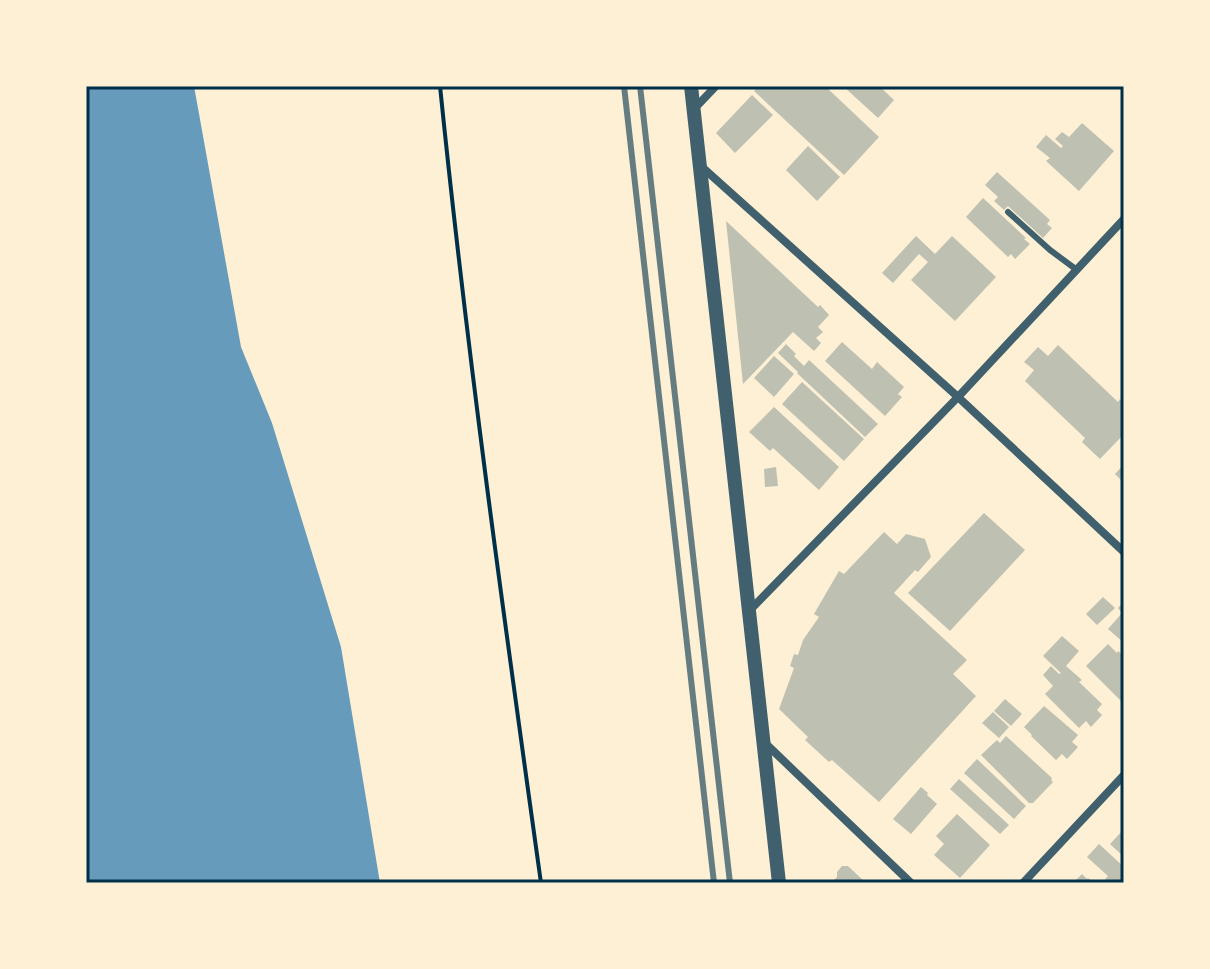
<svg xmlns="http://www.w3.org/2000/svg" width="1210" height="969" font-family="'Varela Round',sans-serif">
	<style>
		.water { fill: #669bbc }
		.building { fill: #bec0b2 }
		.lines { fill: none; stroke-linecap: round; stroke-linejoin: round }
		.path { stroke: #003049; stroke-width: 4 }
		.service { stroke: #3f606c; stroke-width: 6 }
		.minor { stroke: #3f606c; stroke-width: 8 }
		.tertiary { stroke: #3f606c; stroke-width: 14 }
		.rail { stroke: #657d81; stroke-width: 6 }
		.neatline { fill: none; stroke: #003049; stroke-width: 3 }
	</style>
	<rect width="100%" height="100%" fill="#fdf0d5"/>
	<polygon class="water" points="86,86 194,86 241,347 272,423 341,647 380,883 86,883"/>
	<g class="building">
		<polygon points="759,86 825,86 879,137 844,175 754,91"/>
		<polygon points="843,86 879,86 894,100 878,118"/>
		<polygon points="752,95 773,115 735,153 716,133"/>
		<polygon points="1082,123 1114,151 1079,191 1046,161 1050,158 1036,147 1046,135 1061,148 1063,146 1055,139 1062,132 1069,137"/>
		<polygon points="808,146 840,177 817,201 786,170"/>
		<polygon points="997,172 1050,220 1047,224 1052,228 1043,238 1008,206 1004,210 994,201 998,197 985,185"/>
		<polygon points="983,198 1026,238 1024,239 1030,244 1015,259 1011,254 1008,257 966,217"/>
		<polygon points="726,221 818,307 820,305 829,315 818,327 823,332 816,338 821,343 814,351 793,332 743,384"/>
		<polygon points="916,236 935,254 952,236 996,277 955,321 911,280 928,262 919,254 893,283 882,273"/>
		<polygon points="842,342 872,369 877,362 904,387 898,394 902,397 885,416 825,361"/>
		<polygon points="786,344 796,354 794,356 804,366 809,360 878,424 865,437 797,373 798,372 778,353"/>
		<polygon points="1058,345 1118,402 1120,399 1124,403 1124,434 1100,459 1082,442 1085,438 1025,381 1034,370 1024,362 1038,347 1048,356"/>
		<polygon points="774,356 794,374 774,397 754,378"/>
		<polygon points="802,382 864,439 844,461 782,404"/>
		<polygon points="774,407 839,467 819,490 773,448 770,451 749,432"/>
		<polygon points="1124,464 1124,483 1115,474"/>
		<polygon points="776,467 778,486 765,487 764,469"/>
		<polygon points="984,513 1025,550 950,631 908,593"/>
		<polygon points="884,532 897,544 906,534 925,539 931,557 918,572 915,570 894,593 967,660 953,674 976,696 879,802 832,760 829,762 805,740 808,737 779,709 794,668 790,666 794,654 798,655 803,640 819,617 814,614 839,571 844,574"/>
		<polygon points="1103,597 1115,608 1097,625 1086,614"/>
		<polygon points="1124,601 1124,643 1108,629 1122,613 1118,608"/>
		<polygon points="1062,636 1079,651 1066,666 1082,680 1079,682 1102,704 1097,710 1102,715 1091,727 1086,721 1079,728 1045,694 1053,686 1043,675 1051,666 1059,674 1061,673 1043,656"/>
		<polygon points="1108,644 1117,653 1118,651 1124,656 1124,700 1122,702 1086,666"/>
		<polygon points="1005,699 1022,714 1011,726 994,711"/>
		<polygon points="1044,706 1078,735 1072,742 1078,747 1067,759 1062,754 1056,760 1031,736 1032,735 1024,727"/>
		<polygon points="993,712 1009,727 999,738 982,723"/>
		<polygon points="1006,736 1052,778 1051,780 1053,782 1033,803 1029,803 981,755 997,740 1000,743"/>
		<polygon points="977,759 1026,806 1014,819 964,773"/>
		<polygon points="959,779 1009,825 1000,834 950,789"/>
		<polygon points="921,787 928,793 927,795 937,804 911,834 893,819"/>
		<polygon points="957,814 990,845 960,878 934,855 944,844 936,836"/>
		<polygon points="1124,829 1124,857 1110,844"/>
		<polygon points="1099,844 1124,867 1124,883 1110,883 1105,879 1108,876 1087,857"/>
		<polygon points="842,866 848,866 866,883 837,883 834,880 837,877 837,872"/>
		<polygon points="1082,874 1087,879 1088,878 1094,883 1073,883"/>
	</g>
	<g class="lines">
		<path class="path" d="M440 86C467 352 504 618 541 883"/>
		<polyline class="service" points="1008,212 1050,250 1077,270"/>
		<g class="minor">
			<polyline points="694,109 716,86"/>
			<polyline points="702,167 958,397 1124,552"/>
			<polyline points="750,610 958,397 1124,219"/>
			<polyline points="765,743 911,883"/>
			<polyline points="1023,883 1124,775"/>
		</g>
		<polyline class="tertiary" points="691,86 779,883"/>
		<g class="rail">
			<polyline points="624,86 714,883"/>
			<polyline points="640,86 730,883"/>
		</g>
	</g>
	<rect width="1210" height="969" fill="none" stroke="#fdf0d5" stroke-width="176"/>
	<rect x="88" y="88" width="1034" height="793" class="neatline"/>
</svg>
